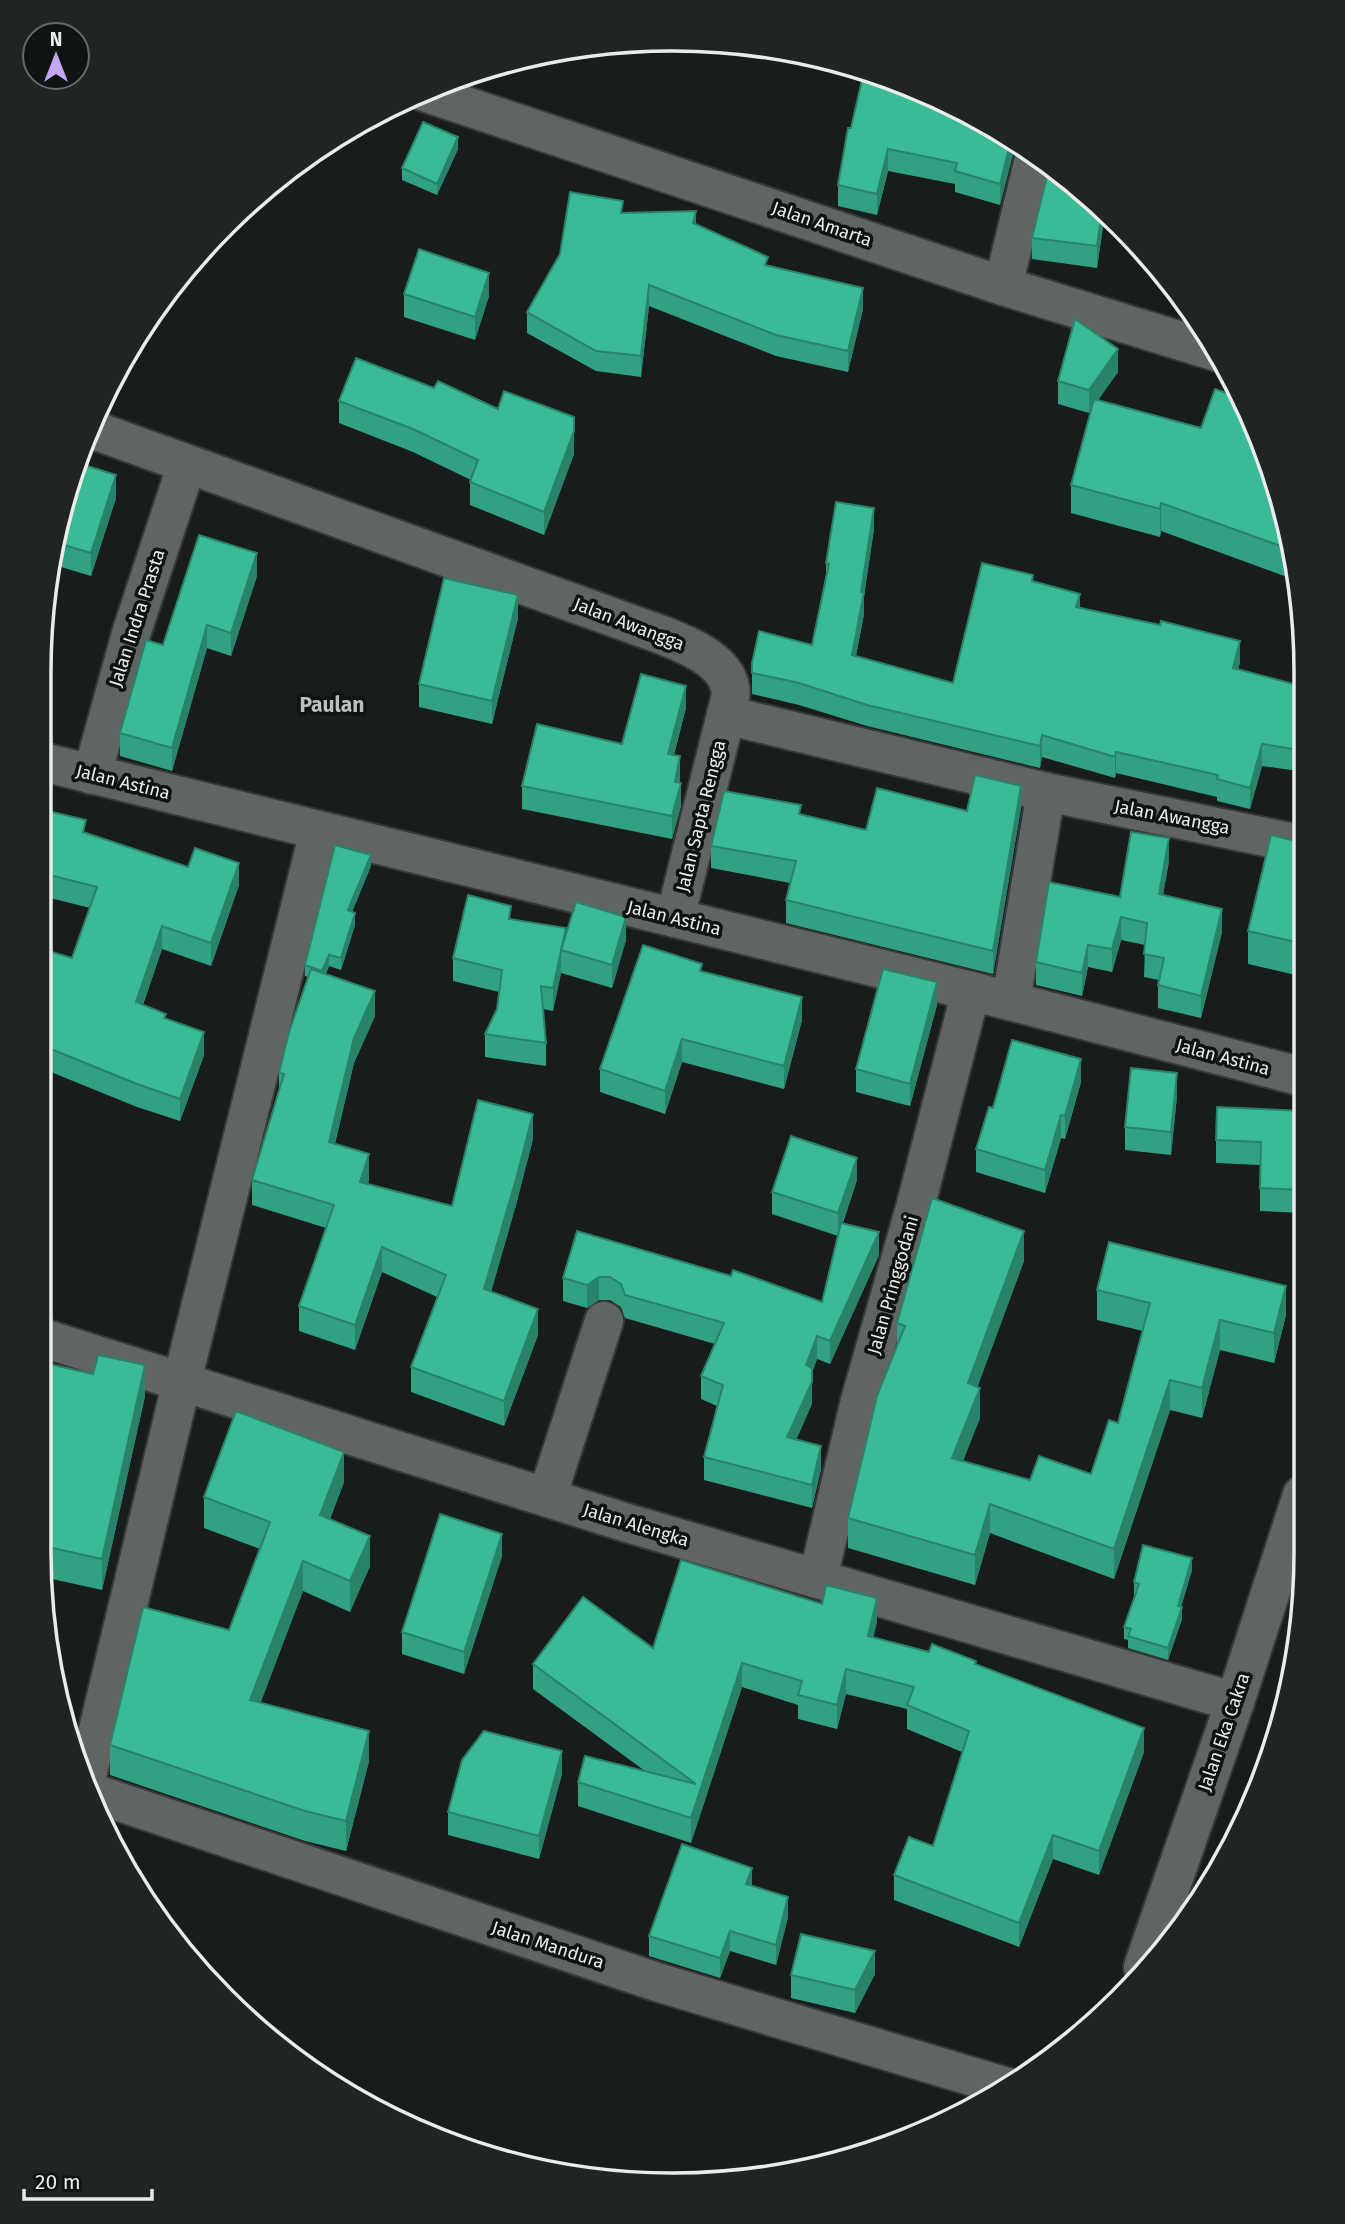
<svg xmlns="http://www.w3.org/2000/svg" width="1345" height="2224" font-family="'Fira Sans',sans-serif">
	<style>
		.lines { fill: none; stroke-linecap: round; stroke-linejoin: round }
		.street-casing { stroke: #363938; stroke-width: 42 }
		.street { stroke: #606563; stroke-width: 38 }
		.wall { fill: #32a082 }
		.shaded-wall { fill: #29826a }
		.building { fill: #3aba97; stroke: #29826a; stroke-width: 2 }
		.labels { text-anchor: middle; stroke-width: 7; stroke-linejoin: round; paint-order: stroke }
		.street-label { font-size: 18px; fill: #e9eceb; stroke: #0f1311 }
		.quarter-label { font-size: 21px; font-weight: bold; fill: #bac0bd; stroke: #0f1311 }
		.rim { fill: none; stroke: #e9eceb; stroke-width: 3.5 }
	</style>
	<rect width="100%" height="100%" fill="#181c1a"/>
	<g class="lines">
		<defs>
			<g id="street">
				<polyline points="424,92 1003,286 1220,353"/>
				<polyline points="1003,286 1035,155"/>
				<path d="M88 428 662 635C685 644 724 659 730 687 732 695 728 707 726 715L1046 792 1304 845"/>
				<polyline points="43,762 971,991 1303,1077"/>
				<polyline points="92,775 131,634 187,464"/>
				<polyline points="675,918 726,715"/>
				<polyline points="1011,1001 1046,792"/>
				<polyline points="40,1337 624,1522 1235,1702"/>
				<polyline points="547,1497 604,1321"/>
				<polyline points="818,1578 860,1401 915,1208 971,991"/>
				<polyline points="86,1780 182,1381 319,831"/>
				<polyline points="93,1793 660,1983 1007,2087"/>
				<polyline points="1143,1967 1235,1702 1302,1495"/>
			</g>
		</defs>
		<use href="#street" class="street-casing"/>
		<use href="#street" class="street"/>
	</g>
	<g class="wall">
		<polygon points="953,104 1017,144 1014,150 1000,205 955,192 955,184 888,171 877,215 838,206 838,185"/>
		<polygon points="458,149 437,195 402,180 402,168"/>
		<polygon points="1058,169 1105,213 1097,268 1032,259 1032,238"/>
		<polygon points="623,213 696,225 768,266 863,309 848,372 776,356 649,306 641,377 596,371 527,333 527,312"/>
		<polygon points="404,294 489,296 475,340 404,317"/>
		<polygon points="1118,372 1098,400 1273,469 1295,580 1161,531 1160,537 1071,513 1071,485 1092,409 1089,413 1058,404 1058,381"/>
		<polygon points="339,401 574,454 544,535 470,505 470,482 471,480 413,452 339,423"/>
		<polygon points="78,463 116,498 91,576 51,564"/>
		<polygon points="874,529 864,596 864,614 856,656 953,683 1033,581 1080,608 1240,662 1238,670 1305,687 1305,772 1262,766 1250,809 1217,801 1217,797 1116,773 1115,778 1042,757 1040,768 867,726 799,705 752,694 752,663 812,645 826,574 826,563"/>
		<polygon points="257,576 231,656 207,648 172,771 120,756 120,733 163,645"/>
		<polygon points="518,618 492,724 419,707 419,684"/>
		<polygon points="686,708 674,755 680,779 679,783 681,806 672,839 522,809 522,786 622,744"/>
		<polygon points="1021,808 993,974 786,923 786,900 790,883 711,868 711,846 801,814 866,830 967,811"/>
		<polygon points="43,817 86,833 239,885 211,966 162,949 143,1005 166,1019 204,1055 180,1121 137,1107 41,1068 42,949 72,958 90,908 42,896"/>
		<polygon points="1304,843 1304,977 1248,964 1248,931"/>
		<polygon points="1169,861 1163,895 1222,932 1201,1018 1158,1008 1158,985 1159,980 1144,977 1145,945 1121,940 1112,972 1088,967 1082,996 1036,985 1036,962 1120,897"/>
		<polygon points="371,866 352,912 355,925 341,970 329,966 326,974 375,1016 354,1063 335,1144 369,1180 368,1184 452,1206 533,1139 516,1205 491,1292 538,1335 504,1426 411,1392 411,1367 437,1297 382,1272 355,1350 299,1331 299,1306 326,1228 252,1205 252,1180 279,1091 279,1073 308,977 305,976 305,965"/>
		<polygon points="511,920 566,935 626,940 612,988 561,973 553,1011 543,1009 546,1043 546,1066 485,1057 485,1034 497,1009 499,992 453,981 453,958"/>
		<polygon points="702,971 802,1020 784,1089 682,1062 665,1114 600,1092 600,1069"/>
		<polygon points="937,1005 910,1106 856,1092 856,1069"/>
		<polygon points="1081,1082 1065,1139 1061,1138 1045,1193 976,1172 976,1149 993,1108"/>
		<polygon points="1177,1096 1171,1155 1125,1150 1125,1127"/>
		<polygon points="1303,1111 1303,1213 1260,1211 1260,1165 1216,1163 1216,1140"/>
		<polygon points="857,1180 843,1223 879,1255 830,1364 817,1359 812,1373 812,1404 796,1440 821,1469 812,1508 704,1480 704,1457 717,1406 701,1399 701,1376 715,1344 625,1318 621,1307 610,1300 599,1300 587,1308 563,1301 563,1278 577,1231 822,1302 838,1236 772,1214 772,1192"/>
		<polygon points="1024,1261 977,1387 980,1418 963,1461 1030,1480 1091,1474 1118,1423 1143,1331 1097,1320 1097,1290 1286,1315 1274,1363 1220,1350 1202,1418 1170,1410 1114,1579 990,1533 975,1585 848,1548 848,1518 897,1346 897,1323"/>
		<polygon points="40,1362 145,1396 102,1590 43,1577 38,1551"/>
		<polygon points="344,1482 330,1519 370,1566 350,1612 303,1591 260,1703 369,1761 346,1851 305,1841 110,1775 110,1745 229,1630 260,1549 204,1528 204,1497"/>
		<polygon points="502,1556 464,1674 402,1654 402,1632"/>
		<polygon points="1192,1570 1181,1607 1182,1619 1168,1660 1128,1648 1128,1640 1124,1639 1124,1627 1135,1594 1134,1594 1134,1582"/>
		<polygon points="877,1622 873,1637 976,1665 1144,1752 1099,1875 1053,1859 1019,1947 894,1900 894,1875 933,1846 962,1752 907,1729 907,1709 846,1694 837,1729 798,1719 798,1705 742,1687 691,1843 578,1806 578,1782 645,1771 533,1689 533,1664 653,1648"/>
		<polygon points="562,1774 539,1859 448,1835 448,1812"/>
		<polygon points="752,1886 788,1917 776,1965 730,1951 720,1978 649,1956 649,1936"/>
		<polygon points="875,1974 855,2013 791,1998 791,1975"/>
	</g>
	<g class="shaded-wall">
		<polygon points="458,137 458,149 437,195 437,184"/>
		<polygon points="1011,140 1017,144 1014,150 1000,205 1000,184"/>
		<polygon points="888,149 888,171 877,215 877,194"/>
		<polygon points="696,211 696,232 693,223"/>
		<polygon points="1102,211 1105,213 1097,268 1097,246"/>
		<polygon points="489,273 489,296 475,340 475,317"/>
		<polygon points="649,285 649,306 641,377 641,356"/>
		<polygon points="863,288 863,309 848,372 848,351"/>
		<polygon points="1118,349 1118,372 1089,413 1089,390"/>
		<polygon points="574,431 574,454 544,535 544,512"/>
		<polygon points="116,475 116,498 91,576 91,553"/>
		<polygon points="1161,503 1161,531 1160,537 1160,509"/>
		<polygon points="874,508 874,529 864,596 864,614 852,677 852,655"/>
		<polygon points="257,553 257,576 231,656 231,633"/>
		<polygon points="1080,594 1080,616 1076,607"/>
		<polygon points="518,595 518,618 492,724 492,701"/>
		<polygon points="207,625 207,648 172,771 172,748"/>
		<polygon points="1240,641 1240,662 1233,690 1233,668"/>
		<polygon points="686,686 686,708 668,776 668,754"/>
		<polygon points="1042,735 1042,757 1040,768 1040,746"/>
		<polygon points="1262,744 1262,766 1250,809 1250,788"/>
		<polygon points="1116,752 1116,773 1115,778 1115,757"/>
		<polygon points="680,756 680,779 675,805 675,782"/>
		<polygon points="681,783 681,806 672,839 672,816"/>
		<polygon points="1021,786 1021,808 993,974 993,951"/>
		<polygon points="1169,838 1169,861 1159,917 1159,894"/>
		<polygon points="371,855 371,866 348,922 348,910"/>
		<polygon points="239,863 239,885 211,966 211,943"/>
		<polygon points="1222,909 1222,932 1201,1018 1201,996"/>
		<polygon points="355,913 355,925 341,970 341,958"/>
		<polygon points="626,917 626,940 612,988 612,965"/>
		<polygon points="1121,917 1121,940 1112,972 1112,949"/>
		<polygon points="162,926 162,949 136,1025 136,1002"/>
		<polygon points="1088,945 1088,967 1082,996 1082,973"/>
		<polygon points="561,950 561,973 553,1011 553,988"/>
		<polygon points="329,955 329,966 322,982 322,971"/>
		<polygon points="937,982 937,1005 910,1106 910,1084"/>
		<polygon points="375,991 375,1016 354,1063 329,1167 329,1142 354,1038"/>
		<polygon points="802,997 802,1020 784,1089 784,1066"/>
		<polygon points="204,1032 204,1055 180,1121 180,1099"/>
		<polygon points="682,1039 682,1062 665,1114 665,1091"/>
		<polygon points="1081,1059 1081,1082 1065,1139 1065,1116"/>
		<polygon points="1177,1073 1177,1096 1171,1155 1171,1132"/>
		<polygon points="533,1114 533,1139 516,1205 484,1315 484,1289"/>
		<polygon points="1061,1115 1061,1138 1045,1193 1045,1170"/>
		<polygon points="369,1154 369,1180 360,1208 360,1182"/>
		<polygon points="857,1158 857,1180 838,1236 838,1213"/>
		<polygon points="1024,1231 1024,1261 968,1413 968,1383"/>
		<polygon points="879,1232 879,1255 830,1364 830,1341"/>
		<polygon points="382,1247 382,1272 355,1350 355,1325"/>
		<polygon points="599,1277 599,1300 587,1308 587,1285"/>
		<polygon points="1286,1286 1286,1315 1274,1363 1274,1333"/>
		<polygon points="538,1309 538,1335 504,1426 504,1401"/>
		<polygon points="1220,1320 1220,1350 1202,1418 1202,1388"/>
		<polygon points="817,1336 817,1359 806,1388 806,1365"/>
		<polygon points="145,1365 145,1396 102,1590 102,1559"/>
		<polygon points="1170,1380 1170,1410 1114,1579 1114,1549"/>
		<polygon points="812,1382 812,1404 787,1460 787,1437"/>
		<polygon points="980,1388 980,1418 952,1487 952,1458"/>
		<polygon points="821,1446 821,1469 812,1508 812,1485"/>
		<polygon points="344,1452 344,1482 320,1545 320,1515"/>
		<polygon points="990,1504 990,1533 975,1585 975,1555"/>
		<polygon points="502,1534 502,1556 464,1674 464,1652"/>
		<polygon points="370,1536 370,1566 350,1612 350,1581"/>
		<polygon points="1192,1558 1192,1570 1178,1617 1178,1606"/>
		<polygon points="303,1561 303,1591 250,1731 250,1700"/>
		<polygon points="877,1598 877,1622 868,1660 868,1636"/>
		<polygon points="1182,1607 1182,1619 1168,1660 1168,1648"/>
		<polygon points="742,1663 742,1687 691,1843 691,1818"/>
		<polygon points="846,1669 846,1694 837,1729 837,1705"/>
		<polygon points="1144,1728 1144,1752 1099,1875 1099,1851"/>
		<polygon points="369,1731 369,1761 346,1851 346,1821"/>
		<polygon points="562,1751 562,1774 539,1859 539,1836"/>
		<polygon points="1053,1835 1053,1859 1019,1947 1019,1923"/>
		<polygon points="752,1868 752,1888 746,1884"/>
		<polygon points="788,1897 788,1917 776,1965 776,1945"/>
		<polygon points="730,1931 730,1951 720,1978 720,1958"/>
		<polygon points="875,1951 875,1974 855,2013 855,1990"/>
	</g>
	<g class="building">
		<polygon points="864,71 953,104 1011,140 1000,184 955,171 957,163 888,149 877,194 838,185 848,128 851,128"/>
		<polygon points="423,122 458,137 437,184 402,168"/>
		<polygon points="1050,164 1058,169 1102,211 1097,246 1032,238"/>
		<polygon points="570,192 623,201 621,213 696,211 693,223 768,257 765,265 863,288 848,351 776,335 649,285 641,356 596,351 527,312 560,254"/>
		<polygon points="419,249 489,273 475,317 404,294"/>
		<polygon points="1075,319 1118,349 1089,390 1058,381"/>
		<polygon points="356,358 434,388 438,381 498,409 504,391 574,417 574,431 544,512 470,482 478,460 413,429 339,401"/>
		<polygon points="1215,389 1241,398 1273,469 1289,549 1161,503 1160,509 1071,485 1094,399 1201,428"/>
		<polygon points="78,463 116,475 91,553 57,543"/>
		<polygon points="836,502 874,508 861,592 864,592 852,655 953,683 982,563 1033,575 1032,581 1080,594 1076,607 1160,625 1161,621 1240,641 1233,668 1305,687 1305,751 1262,744 1250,788 1217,779 1218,775 1116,752 1115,757 1042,735 1040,746 867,705 799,683 752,673 752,663 759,631 812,645 829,564 826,563"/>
		<polygon points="199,535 257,553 231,633 207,625 172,748 120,733 146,640 163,645"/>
		<polygon points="444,578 518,595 492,701 419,684"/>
		<polygon points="641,674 686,686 668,754 680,756 675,782 681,783 672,816 522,786 537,724 622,744"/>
		<polygon points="975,775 1021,786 993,951 786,900 796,861 711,846 724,791 801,805 799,814 866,830 877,788 967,811"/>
		<polygon points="48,811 86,820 83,832 188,867 195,848 239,863 211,943 162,926 136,1002 166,1014 164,1018 204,1032 180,1099 137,1084 41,1045 42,949 72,958 97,887 42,873 43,817 46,817"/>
		<polygon points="1131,832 1169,838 1159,894 1222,909 1201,996 1158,985 1164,958 1144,954 1147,923 1121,917 1112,949 1088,945 1082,973 1036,962 1049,882 1120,897"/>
		<polygon points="1271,835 1304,843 1304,944 1248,931"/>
		<polygon points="335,845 371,855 348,910 355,913 341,958 329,955 322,971 305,965"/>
		<polygon points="468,895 511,906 509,919 566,928 553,988 541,986 546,1043 485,1034 497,1009 502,970 453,958"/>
		<polygon points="576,902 626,917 612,965 561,950"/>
		<polygon points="643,945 702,964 700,971 802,997 784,1066 682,1039 665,1091 600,1069"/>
		<polygon points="311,969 375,991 354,1038 329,1142 369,1154 360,1182 452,1206 478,1100 533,1114 516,1179 484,1289 538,1309 504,1401 411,1367 446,1275 382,1247 355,1325 299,1306 334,1205 252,1180 284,1074 279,1073 289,1032"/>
		<polygon points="883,969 937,982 910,1084 856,1069"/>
		<polygon points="1012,1040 1081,1059 1065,1116 1061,1115 1045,1170 976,1149 989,1107 993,1108"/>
		<polygon points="1131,1068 1177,1073 1171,1132 1125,1127"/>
		<polygon points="1217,1107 1303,1111 1303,1190 1260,1188 1261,1142 1216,1140"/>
		<polygon points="791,1136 857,1158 838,1213 772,1192"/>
		<polygon points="932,1198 1024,1231 968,1383 980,1388 952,1458 1030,1480 1039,1456 1091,1474 1109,1420 1118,1423 1150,1303 1097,1290 1109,1242 1286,1286 1274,1333 1220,1320 1202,1388 1170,1380 1114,1549 990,1504 975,1555 848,1518 877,1396 905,1326 897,1323"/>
		<polygon points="841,1223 879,1232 830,1341 817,1336 806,1365 812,1368 812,1382 787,1437 821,1446 812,1485 704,1457 723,1385 701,1376 724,1323 625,1295 621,1284 610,1277 599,1277 587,1285 563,1278 577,1231 731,1276 733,1270 822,1302"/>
		<polygon points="98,1355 145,1365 102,1559 39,1545 40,1362 93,1374"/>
		<polygon points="236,1411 344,1452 320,1515 370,1536 350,1581 303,1561 250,1700 369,1731 346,1821 305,1811 110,1745 143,1607 229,1630 270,1522 204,1497"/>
		<polygon points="440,1514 502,1534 464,1652 402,1632"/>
		<polygon points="1143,1545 1192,1558 1178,1606 1182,1607 1168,1648 1128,1636 1131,1629 1124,1627 1139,1584 1134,1582"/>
		<polygon points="681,1560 822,1604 826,1585 877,1598 868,1636 929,1652 932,1644 976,1661 975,1664 1144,1728 1099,1851 1053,1835 1019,1923 894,1875 909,1837 933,1846 969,1731 907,1705 914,1687 846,1669 837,1705 798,1695 802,1681 742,1663 691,1818 578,1782 585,1756 696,1784 533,1664 583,1597 653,1648"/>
		<polygon points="484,1731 562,1751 539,1836 448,1812 462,1760"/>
		<polygon points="682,1844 752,1868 746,1884 788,1897 776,1945 730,1931 720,1958 649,1936"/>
		<polygon points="1170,1926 1180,1929 1176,1937 1163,1949"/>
		<polygon points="801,1934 875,1951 855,1990 791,1975"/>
	</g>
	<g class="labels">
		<g class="street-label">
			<text transform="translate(822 224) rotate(19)" y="6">Jalan Amarta</text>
			<text transform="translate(137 618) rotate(-72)" y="6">Jalan Indra Prasta</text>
			<text transform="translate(629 624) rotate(21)" y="6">Jalan Awangga</text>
			<text transform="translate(123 782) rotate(14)" y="6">Jalan Astina</text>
			<text transform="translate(701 816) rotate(-76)" y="6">Jalan Sapta Rengga</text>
			<text transform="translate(1172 817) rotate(11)" y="6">Jalan Awangga</text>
			<text transform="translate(674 918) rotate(14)" y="6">Jalan Astina</text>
			<text transform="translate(1223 1057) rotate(15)" y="6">Jalan Astina</text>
			<text transform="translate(893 1285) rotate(-74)" y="6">Jalan Pringgodani</text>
			<text transform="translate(636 1525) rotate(17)" y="6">Jalan Alengka</text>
			<text transform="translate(1224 1732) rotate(-71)" y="6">Jalan Eka Cakra</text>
			<text transform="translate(548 1945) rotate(18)" y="6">Jalan Mandura</text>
		</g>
		<g class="quarter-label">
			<text x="332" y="712">Paulan</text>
		</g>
	</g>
	<path d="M0 0H1345V2224H0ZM672 51H673A621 621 0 0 1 1294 672V1552A621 621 0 0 1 673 2173H672A621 621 0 0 1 51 1552V672A621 621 0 0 1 672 51Z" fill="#202422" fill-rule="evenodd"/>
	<path class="rim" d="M672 51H673A621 621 0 0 1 1294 672V1552A621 621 0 0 1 673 2173H672A621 621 0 0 1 51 1552V672A621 621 0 0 1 672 51Z"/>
	<g transform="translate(56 56)"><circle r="33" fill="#0f1311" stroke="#666a68" stroke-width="2"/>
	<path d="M0-5L12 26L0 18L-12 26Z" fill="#c3a7f2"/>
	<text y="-10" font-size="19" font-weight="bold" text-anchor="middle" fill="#e9eceb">N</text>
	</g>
	<path d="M24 2189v10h128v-10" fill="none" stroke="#e9eceb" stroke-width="3.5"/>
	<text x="35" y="2189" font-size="21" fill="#e9eceb" stroke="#0f1311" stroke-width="5" paint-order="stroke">20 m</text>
</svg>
